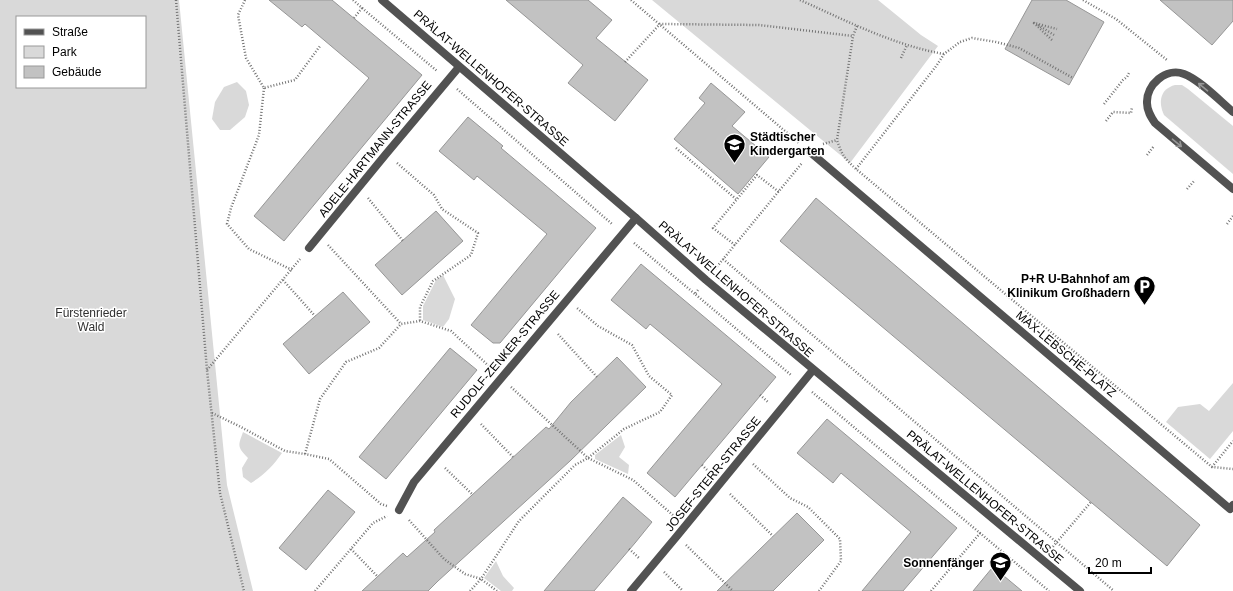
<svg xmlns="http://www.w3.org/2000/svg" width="1233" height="591" font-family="Arial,sans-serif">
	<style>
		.green { fill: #d9d9d9; fill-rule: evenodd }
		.building { fill: #c2c2c2; stroke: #969696 }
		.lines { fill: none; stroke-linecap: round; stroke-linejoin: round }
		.path { stroke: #747474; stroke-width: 2.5; stroke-dasharray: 1 2; stroke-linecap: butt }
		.service { stroke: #525252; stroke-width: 8 }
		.minor { stroke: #525252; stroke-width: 8 }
		.oneway { stroke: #979797 }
		.labels { text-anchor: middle; stroke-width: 3; stroke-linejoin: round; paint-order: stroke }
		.street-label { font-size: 12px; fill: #000; stroke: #fff }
		.poi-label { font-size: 12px; font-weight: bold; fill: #000; stroke: #fff; text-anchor: end }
		.park-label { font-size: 12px; fill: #303030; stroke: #fff }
	</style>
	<rect width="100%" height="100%" fill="#fff"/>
	<g class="green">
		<path d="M0 0H179L227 485 253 591H0ZM17 17H145V87H17Z"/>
		<polygon points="652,0 878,0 921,35 938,46 850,163"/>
		<polygon points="237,82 246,91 249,105 245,117 230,130 220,130 212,119 215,102 224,87"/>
		<path d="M1175 85H1182L1188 89 1233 126V174L1164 115C1158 102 1160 89 1175 85Z"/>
		<polygon points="443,275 455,299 449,319 443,327 423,320 423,306 436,280"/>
		<polygon points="1233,383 1233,431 1210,459 1166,422 1178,407 1200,404 1209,411"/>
		<path d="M243 432 282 453C273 466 264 475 251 483L243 477 242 468 248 458C237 447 238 446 243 432Z"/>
		<polygon points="621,435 625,447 619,457 629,465 628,474 595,459 595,455"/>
		<polygon points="496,561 503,576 514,588 512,591 501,591 484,578"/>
	</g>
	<g class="building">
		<polygon points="269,0 332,0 422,75 284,241 254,216 369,78 305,24 302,27"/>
		<polygon points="506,0 588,0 612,20 596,38 648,80 615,121 568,83 583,65"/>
		<polygon points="1032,0 1066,0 1104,22 1069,85 1005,49"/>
		<polygon points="1160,0 1233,0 1233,21 1212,45"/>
		<polygon points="711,83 745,112 732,126 769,157 738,194 674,139 705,103 699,98"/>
		<polygon points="468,117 503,146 501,148 596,228 500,343 493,343 471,325 547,234 477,176 474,180 439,151"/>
		<polygon points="816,198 1200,525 1167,566 780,241"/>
		<polygon points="436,211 463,241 402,295 375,265"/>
		<polygon points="641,264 776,377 675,497 647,473 722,384 650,324 646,329 611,300"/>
		<polygon points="343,292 370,322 309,374 283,344"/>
		<polygon points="450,348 477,370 386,479 359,457"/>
		<polygon points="617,357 646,387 570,461 438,581 428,591 362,591 403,553 407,557 435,532 434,530 546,427 549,429 571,402"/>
		<polygon points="827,419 957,528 903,591 862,591 911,532 841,473 833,483 797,453"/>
		<polygon points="328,490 355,512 306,570 279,548"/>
		<polygon points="623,497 652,522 635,543 594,591 544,591"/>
		<polygon points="797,513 824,540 773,591 717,591"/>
		<polygon points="992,568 997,573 998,571 1022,591 973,591"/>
	</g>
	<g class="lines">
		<g class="path">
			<polyline points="176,0 207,370 220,493 244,591"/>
			<polyline points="245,0 238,15 246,58 264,88 295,80 320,46"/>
			<polyline points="353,0 362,8 354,18"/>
			<polyline points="631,0 799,143"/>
			<path d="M800 0C847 21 893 45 944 54"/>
			<polyline points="1083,0 1116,19 1167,60"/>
			<polyline points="362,8 437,71"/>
			<polyline points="1038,25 1054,35"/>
			<path d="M857 26 853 36 837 140C842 155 844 158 856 169L1212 467 1233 469"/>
			<polyline points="1052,40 1034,23 1057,29"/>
			<polyline points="901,58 907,45"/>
			<polyline points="625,62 660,24 759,25 853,36"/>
			<polyline points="264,88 259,135 231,208 227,224 249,249 292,270"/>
			<polyline points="457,89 612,224"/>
			<polyline points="1104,104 1123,80 1127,77 1129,73"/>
			<polyline points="1106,121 1113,112 1131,113 1132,107"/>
			<polyline points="823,144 837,140"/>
			<polyline points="676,148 736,199"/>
			<polyline points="1147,155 1154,146"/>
			<polyline points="397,163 434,195 442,209 478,233 471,255 433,281 420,307 420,321"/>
			<polyline points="856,169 937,65 944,54 960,42 972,38 996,42 1019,48 1073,78"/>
			<polyline points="1187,189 1195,180"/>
			<polyline points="368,198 403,241"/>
			<polyline points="1227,224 1233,216"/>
			<polyline points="634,243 695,294"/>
			<polyline points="328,245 401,324"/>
			<polyline points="735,245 713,228 757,175 779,192"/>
			<polyline points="723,259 1114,591"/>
			<polyline points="715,269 802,163"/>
			<polyline points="283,280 315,316"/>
			<polyline points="698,290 695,294 791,375"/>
			<polyline points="558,334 597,377"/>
			<polyline points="207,370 300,259"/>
			<polyline points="511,387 588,458 633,480 675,517"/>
			<polyline points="812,392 1049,591"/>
			<polyline points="760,395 769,403"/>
			<polyline points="212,413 241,427 285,451 305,454 329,459 381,504 387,506"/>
			<polyline points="481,424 513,457"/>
			<polyline points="305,454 320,399 346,362 379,348 401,324 420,321 451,331 491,368"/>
			<polyline points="753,464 790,498 808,507 840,539 841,561 819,591"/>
			<polyline points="702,465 710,473"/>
			<polyline points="1212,467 1233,441"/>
			<polyline points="445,468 473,495"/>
			<polyline points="730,494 773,536"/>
			<polyline points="409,520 444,559 465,574 481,579 497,591"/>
			<polyline points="686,545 733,591"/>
			<polyline points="351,549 378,577"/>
			<polyline points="629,549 639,558"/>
			<polyline points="1051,549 1091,502"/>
			<polyline points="664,572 683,591"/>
			<polyline points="315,591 373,523 387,516"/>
			<polyline points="470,591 481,579 519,521 575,465 588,458 624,429 660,412 672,395 649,376 632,345 598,326 577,308"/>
			<polyline points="931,591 981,532"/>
		</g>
		<g class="service">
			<path d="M1233 112C1220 101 1200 80 1184 74 1166 67 1146 85 1147 103 1147 111 1151 117 1155 123L1233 189"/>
			<polyline points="309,248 386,154 459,67"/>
			<polyline points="399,510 414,482 636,218"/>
			<polyline points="631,591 677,536 813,370"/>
		</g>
		<g class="minor">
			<polyline points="382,0 636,218 706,280 1080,591"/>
			<polyline points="810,152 1230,509 1233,505"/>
		</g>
	</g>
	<defs><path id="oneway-shaft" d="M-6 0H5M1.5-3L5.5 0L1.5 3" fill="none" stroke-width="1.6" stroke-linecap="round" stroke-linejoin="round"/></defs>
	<g class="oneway">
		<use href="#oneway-shaft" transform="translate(1203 87) rotate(-140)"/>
		<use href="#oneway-shaft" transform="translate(1177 143) rotate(40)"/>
	</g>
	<defs>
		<symbol id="school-pin" viewBox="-11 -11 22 30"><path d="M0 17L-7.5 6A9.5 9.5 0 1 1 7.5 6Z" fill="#000" stroke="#fff"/><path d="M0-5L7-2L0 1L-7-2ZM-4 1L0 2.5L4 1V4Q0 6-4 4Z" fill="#fff"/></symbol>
		<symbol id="parking-pin" viewBox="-11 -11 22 30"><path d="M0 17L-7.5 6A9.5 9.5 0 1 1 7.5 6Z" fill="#000" stroke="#fff"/><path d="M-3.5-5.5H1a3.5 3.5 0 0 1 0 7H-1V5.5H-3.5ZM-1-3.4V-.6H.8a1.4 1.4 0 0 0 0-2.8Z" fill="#fff"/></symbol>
	</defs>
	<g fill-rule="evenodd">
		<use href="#school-pin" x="722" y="132" width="25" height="34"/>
		<use href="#parking-pin" x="1132" y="274" width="25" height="34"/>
		<use href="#school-pin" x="988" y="550" width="25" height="34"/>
	</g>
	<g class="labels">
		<g class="street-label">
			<text transform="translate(491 78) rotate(41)" y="4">PRÄLAT-WELLENHOFER-STRASSE</text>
			<text transform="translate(375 149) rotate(-51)" y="4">ADELE-HARTMANN-STRASSE</text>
			<text transform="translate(736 289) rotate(41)" y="4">PRÄLAT-WELLENHOFER-STRASSE</text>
			<text transform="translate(505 354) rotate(-50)" y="4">RUDOLF-ZENKER-STRASSE</text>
			<text transform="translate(1066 354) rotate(40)" y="4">MAX-LEBSCHE-PLATZ</text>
			<text transform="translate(713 474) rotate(-51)" y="4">JOSEF-STERR-STRASSE</text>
			<text transform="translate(985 497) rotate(40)" y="4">PRÄLAT-WELLENHOFER-STRASSE</text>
		</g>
		<g class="poi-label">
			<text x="750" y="141" text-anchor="start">Städtischer<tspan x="750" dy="14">Kindergarten</tspan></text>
			<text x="1130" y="283">P+R U-Bahnhof am<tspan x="1130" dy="14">Klinikum Großhadern</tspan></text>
			<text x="984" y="567">Sonnenfänger</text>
		</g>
		<g class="park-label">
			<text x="91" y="317">Fürstenrieder<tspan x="91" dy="14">Wald</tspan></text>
		</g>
	</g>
	<rect x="16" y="16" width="130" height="72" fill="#ffffff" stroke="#999999"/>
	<rect x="24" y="29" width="20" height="6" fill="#525252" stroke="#999999"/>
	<text x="52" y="36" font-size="12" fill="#000000">Straße</text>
	<rect x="24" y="46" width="20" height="12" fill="#d9d9d9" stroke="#999999"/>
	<text x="52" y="56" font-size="12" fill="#000000">Park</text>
	<rect x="24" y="66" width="20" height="12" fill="#c2c2c2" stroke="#999999"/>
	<text x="52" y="76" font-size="12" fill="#000000">Gebäude</text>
	<path d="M1089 567v6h62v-6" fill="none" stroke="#000000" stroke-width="2"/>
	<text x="1095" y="567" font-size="12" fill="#000000" stroke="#ffffff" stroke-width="3" paint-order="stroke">20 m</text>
</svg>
